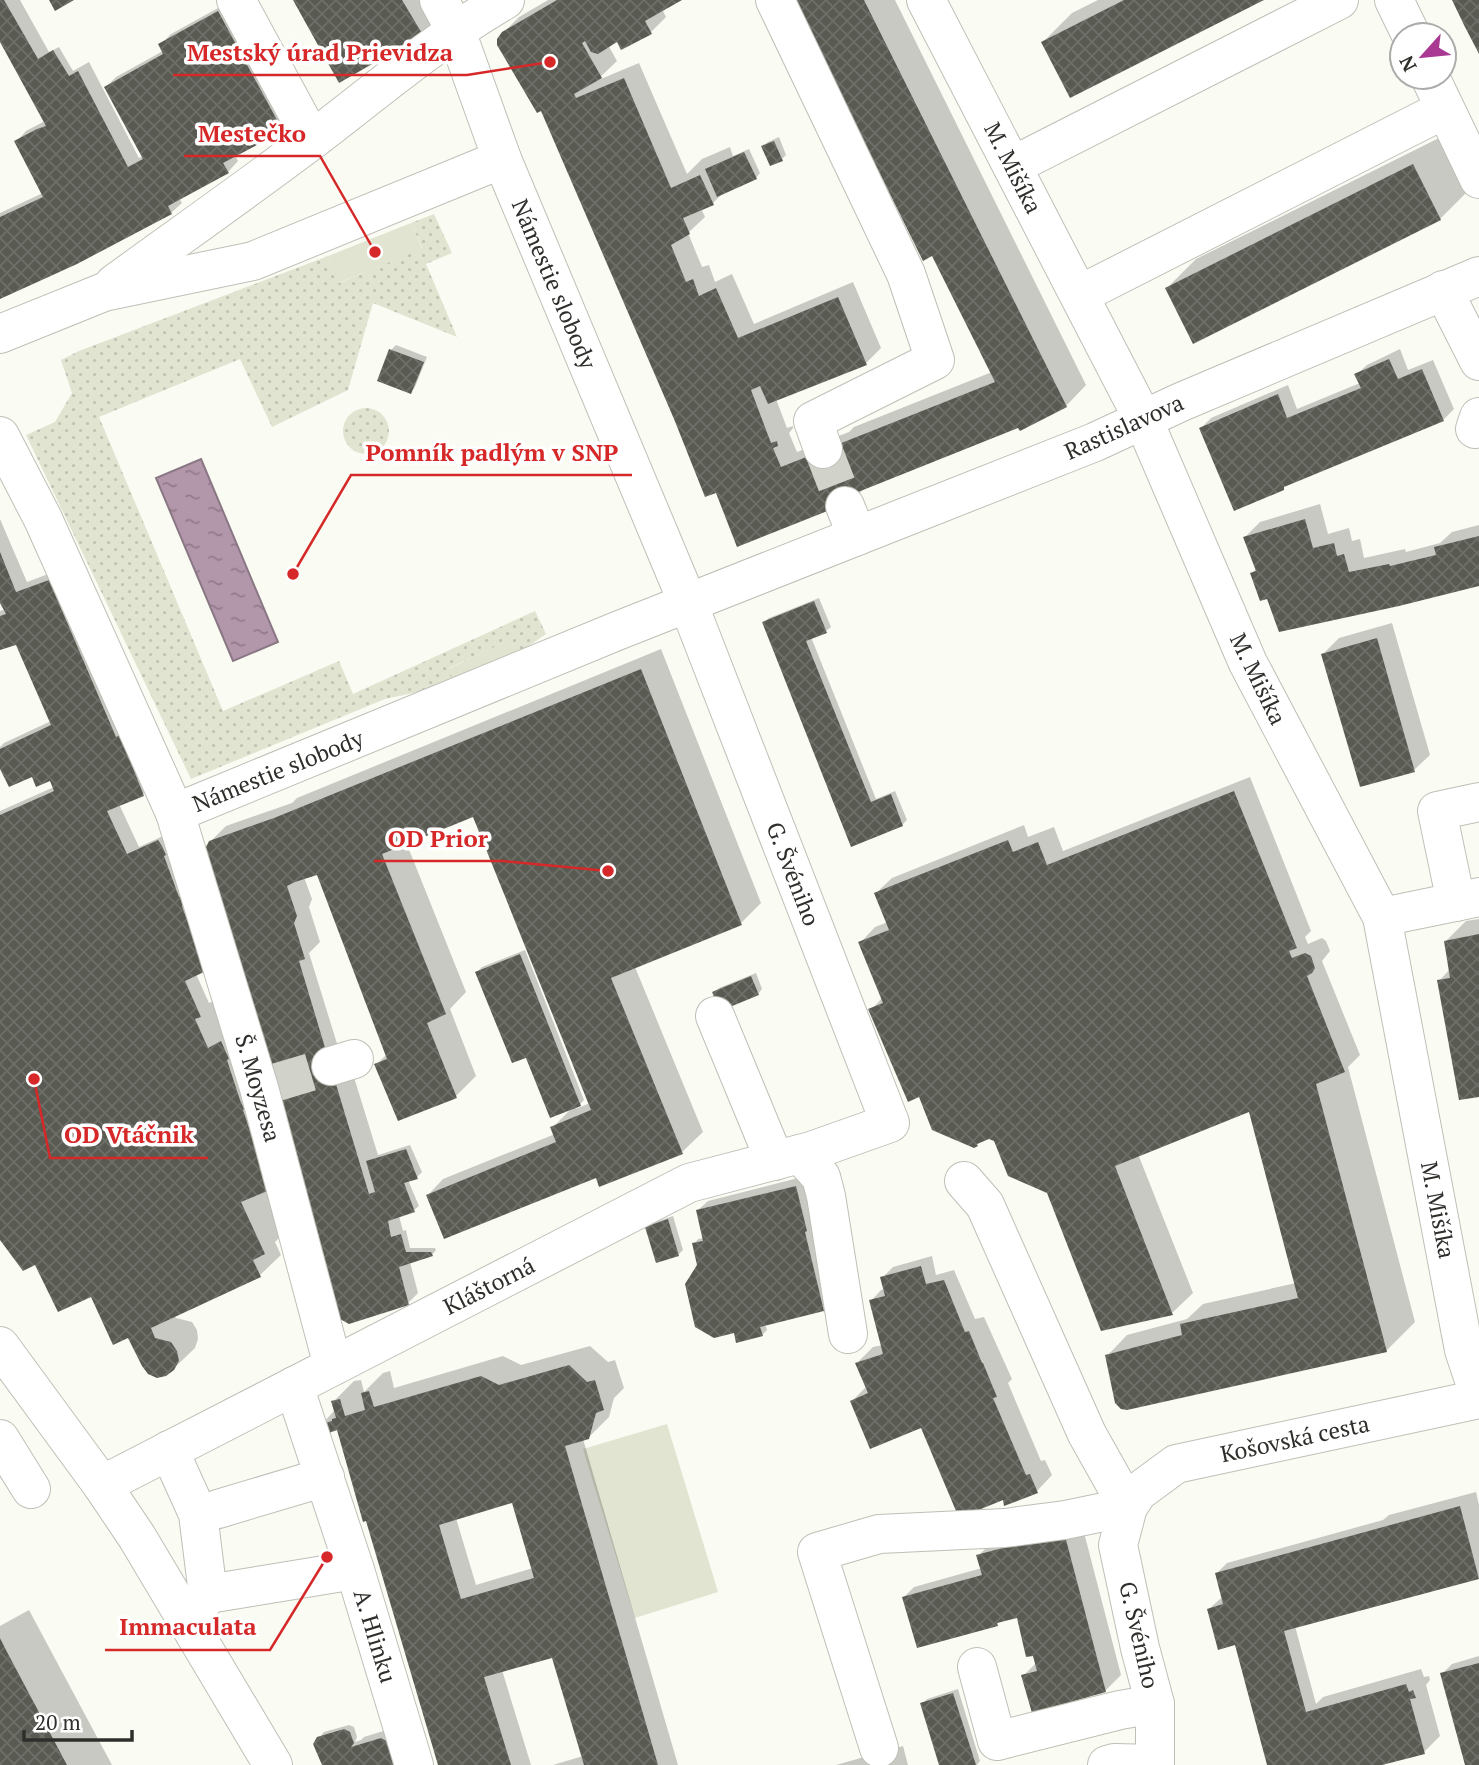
<svg xmlns="http://www.w3.org/2000/svg" width="1479" height="1765" font-family="'PT Serif',serif">
	<style>
		.grass { fill: url(#grass-dots) }
		.green { fill: #e0e4d0 }
		.water { fill: url(#water-ripples); stroke: #8a7784; stroke-width: 2 }
		.shadow { fill: #0003; fill-rule: evenodd }
		.building { fill: url(#building-cross-hatch); fill-rule: evenodd }
		.lines { fill: none; stroke-linecap: round; stroke-linejoin: round }
		.minor-tunnel { stroke: #d1d3cb; stroke-width: 38; stroke-dasharray: 38 19; stroke-linecap: butt }
		.minor-casing { stroke: #bec0b7; stroke-width: 40 }
		.minor { stroke: #fff; stroke-width: 38 }
		.labels { text-anchor: middle; stroke-width: 7; stroke-linejoin: round; paint-order: stroke }
		.street-label { font-size: 23px; fill: #2e2f2b; stroke: #fff }
		.leader { fill: none; stroke: #d62828; stroke-width: 2.5 }
		.callout-dot { fill: #d62828; stroke: #fff; stroke-width: 2.5 }
		.callout-label { font-size: 24px; text-anchor: middle; font-weight: bold; fill: #d62828; stroke: #fff; stroke-width: 7; stroke-linejoin: round; paint-order: stroke }
	</style>
	<defs>
		<pattern id="grass-dots" width="8" height="8" patternUnits="userSpaceOnUse" patternTransform="scale(1.75)"><rect width="8" height="8" fill="#e0e4d0"/><path d="M2 2h.1M6 6h.1" fill="none" stroke="#c0c4b3" stroke-width="1.8" stroke-linecap="round"/></pattern>
		<pattern id="water-ripples" width="26" height="14" patternUnits="userSpaceOnUse" patternTransform="scale(1.75)"><rect width="26" height="14" fill="#b296aa"/><path d="M2 4q2-2 4 0t4 0M15 11q2-2 4 0t4 0" fill="none" stroke="#917b8b"/></pattern>
		<pattern id="building-cross-hatch" width="8" height="8" patternUnits="userSpaceOnUse" patternTransform="scale(1.75)"><rect width="8" height="8" fill="#595a52"/><path d="M0 0l8 8M0 8l8-8" fill="none" stroke="#6e6f68"/></pattern>
	</defs>
	<rect width="100%" height="100%" fill="#fafcf3"/>
	<g class="grass">
		<polygon points="434,214 452,253 426,264 457,337 373,303 348,390 272,427 240,359 99,417 223,711 339,661 353,694 535,611 546,634 516,655 508,641 449,668 455,684 385,699 191,779 26,435 55,422 72,393 61,360 79,351 328,256 339,283 422,248 411,223"/>
		<circle cx="366" cy="431" r="23"/>
	</g>
	<g class="green">
		<polygon points="411,223 422,249 338,283 328,256"/>
		<polygon points="509,640 516,655 455,684 448,669"/>
		<polygon points="667,1424 718,1592 635,1618 583,1449"/>
	</g>
	<polygon class="water" points="201,459 278,642 233,661 156,478"/>
	<g class="shadow">
		<polygon points="0,0 20,0 49,52 59,47 73,71 89,62 139,158 143,156 106,87 116,77 163,51 160,45 171,34 229,2 292,119 282,129 235,155 238,161 228,172 179,198 182,203 171,213 0,298 0,213 43,193 16,142 26,131 45,121 0,38"/>
		<polygon points="295,0 448,0 451,4 422,33"/>
		<polygon points="548,0 678,0 662,9 666,17 651,32 618,39 608,45 617,61 596,81 639,63 687,174 702,159 730,147 733,156 749,149 760,173 756,178 724,192 713,203 701,208 705,217 688,233 702,267 709,265 715,282 732,274 754,324 853,282 881,348 866,363 776,399 787,428 793,426 793,428 789,433 797,452 849,432 854,427 992,372 933,254 796,0 895,0 1086,385 1066,406 865,488 854,498 717,491 676,418 542,109 503,33 519,17"/>
		<polygon points="1098,0 1260,0 1043,42 1072,13"/>
		<polygon points="1443,136 1469,190 1440,219 1194,341 1167,288 1196,259"/>
		<polygon points="779,137 786,155 782,159 763,146 768,142"/>
		<polygon points="396,345 427,357 415,387 411,392 380,380 391,350"/>
		<polygon points="1400,349 1408,370 1433,360 1454,409 1443,420 1289,483 1283,488 1201,428 1211,418 1288,385 1297,409 1360,383 1356,375 1367,365"/>
		<polygon points="1320,504 1328,534 1349,528 1352,541 1360,539 1364,558 1405,549 1406,552 1440,543 1452,532 1479,525 1479,585 1268,596 1252,573 1257,568 1245,537 1260,522"/>
		<polygon points="0,519 27,582 59,570 153,784 143,794 119,804 139,847 163,836 186,893 196,974 209,1003 216,1000 235,1042 265,1190 285,1232 275,1242 281,1255 260,1275 174,1315 176,1318 192,1322 197,1330 198,1339 195,1348 173,1369 129,1336 92,1295 36,1262 0,1237 0,811 54,787 51,778 0,765 0,747 4,743 51,721 17,643 0,648 0,611 6,609 0,602"/>
		<polygon points="819,598 831,627 826,631 811,637 876,799 895,791 907,820 902,825 852,845 764,622 769,618"/>
		<polygon points="1392,623 1430,755 1414,770 1323,654 1339,638"/>
		<polygon points="661,649 761,903 741,923 635,967 703,1132 682,1152 597,1176 428,1195 443,1179 555,1134 552,1128 572,1108 527,1055 477,972 482,967 525,950 584,1100 576,1109 590,1103 474,815 406,842 466,992 450,1009 476,1076 456,1096 376,1065 387,1054 318,872 304,877 312,899 309,907 320,942 309,953 343,1063 349,1061 378,1155 410,1145 422,1172 417,1177 408,1180 419,1206 414,1210 399,1216 403,1231 406,1230 410,1248 435,1248 436,1250 432,1255 410,1262 418,1293 408,1303 314,1209 210,842 226,826 292,803 297,798"/>
		<polygon points="1250,777 1311,931 1305,937 1308,944 1322,938 1326,941 1330,951 1322,961 1360,1055 1348,1067 1415,1322 1386,1351 1107,1356 1127,1335 1187,1319 1203,1304 1296,1283 1258,1106 1138,1154 1193,1293 1172,1313 995,1140 989,1137 974,1146 920,1095 871,1010 882,998 860,943 875,927 888,922 876,893 892,878 1024,825 1028,837 1054,827 1063,851"/>
		<polygon points="1479,919 1479,1095 1439,981 1450,969 1446,941 1466,921"/>
		<polygon points="756,973 762,989 758,994 714,992 719,988"/>
		<polygon points="806,1176 828,1305 823,1310 765,1324 767,1330 762,1335 735,1331 699,1265 694,1244 698,1239 704,1238 697,1211 708,1201"/>
		<polygon points="673,1216 683,1250 678,1255 647,1227 652,1223"/>
		<polygon points="932,1256 936,1275 954,1270 975,1319 984,1317 1012,1379 1008,1383 1041,1461 1045,1460 1052,1475 1037,1491 1004,1497 922,1425 852,1401 867,1386 857,1363 873,1347 883,1345 871,1301 881,1290 885,1289 882,1278 893,1267"/>
		<path d="M590 1346 608 1362 615 1360 624 1388 614 1398 609 1417 588 1438 583 1439 678 1765H553L583 1756 553 1656 502 1670 531 1765H441L338 1428 320 1426 335 1410 333 1402 354 1381 361 1380 364 1392 383 1373 390 1371 394 1388 503 1356 521 1365ZM513 1501 533 1568 476 1585 456 1518Z"/>
		<polygon points="1476,1492 1479,1505 1479,1577 1295,1626 1316,1704 1323,1697 1421,1669 1424,1677 1429,1676 1430,1680 1426,1685 1440,1736 1424,1752 1375,1765 1269,1765 1236,1643 1209,1609 1220,1599 1223,1598 1217,1573 1227,1563 1383,1520 1389,1515"/>
		<polygon points="1080,1517 1121,1675 1105,1691 1023,1676 1036,1663 1018,1616 1001,1620 997,1624 904,1597 914,1587 982,1568 978,1556 994,1540"/>
		<polygon points="29,1610 112,1765 0,1765 0,1626"/>
		<polygon points="1479,1656 1479,1765 1466,1765 1442,1674 1452,1664"/>
		<polygon points="958,1689 980,1761 977,1765 941,1765 922,1704 927,1699"/>
		<polygon points="349,1725 354,1727 357,1737 355,1742 361,1740 364,1737 393,1728 405,1755 324,1765 319,1738 324,1732"/>
		<polygon points="903,1746 908,1765 836,1765"/>
	</g>
	<g class="building">
		<polygon points="0,0 4,0 38,59 53,50 69,76 78,71 128,167 143,159 104,87 163,54 158,44 218,11 283,131 223,163 229,173 168,206 172,214 77,264 0,299 0,217 43,197 14,141 37,129 46,126 0,42"/>
		<polygon points="49,0 74,0 55,11"/>
		<polygon points="293,0 402,0 423,35 339,83"/>
		<polygon points="557,0 682,0 645,21 652,34 621,50 617,42 598,54 591,52 585,41 582,43 602,78 574,94 576,98 624,78 671,188 700,175 714,205 683,218 690,234 671,245 686,282 693,279 699,296 716,288 738,338 838,297 867,365 768,404 760,386 751,390 771,443 777,441 778,446 773,448 781,467 995,382 932,256 923,261 794,0 864,0 1067,407 1020,431 1018,428 853,494 855,500 737,547 716,493 705,497 674,419 541,111 537,113 497,45 497,39 502,32"/>
		<polygon points="1124,0 1264,0 1070,98 1041,42"/>
		<polygon points="1452,0 1479,0 1479,54 1464,25"/>
		<polygon points="774,141 783,161 770,166 761,146"/>
		<polygon points="744,152 757,179 717,197 705,169"/>
		<polygon points="1413,164 1441,220 1193,344 1165,288"/>
		<polygon points="389,349 424,362 411,394 377,381"/>
		<polygon points="1389,359 1398,379 1422,369 1444,421 1284,487 1284,490 1234,511 1199,428 1278,394 1287,418 1361,388 1354,374"/>
		<polygon points="1305,519 1313,548 1334,543 1337,556 1344,554 1349,572 1389,564 1390,566 1436,555 1434,547 1479,536 1479,586 1399,606 1279,632 1267,599 1260,601 1250,573 1256,571 1243,537"/>
		<polygon points="0,552 16,592 49,580 116,737 120,735 144,796 107,811 127,854 158,840 162,846 166,855 164,856 179,897 181,896 184,905 182,906 206,971 185,981 201,1017 195,1019 208,1048 221,1041 229,1059 227,1060 240,1100 244,1109 243,1110 270,1190 241,1202 265,1254 253,1260 261,1277 151,1328 155,1338 171,1342 177,1351 179,1361 174,1370 166,1376 157,1378 148,1374 142,1366 128,1338 113,1345 91,1297 58,1312 35,1265 23,1271 0,1240 0,815 54,791 50,781 36,787 32,777 9,787 0,769 0,749 51,725 16,645 0,650 0,616 6,614 0,603"/>
		<polygon points="814,601 827,633 806,641 871,802 891,794 903,826 851,847 762,622"/>
		<polygon points="1377,638 1415,772 1360,787 1321,654"/>
		<polygon points="641,669 742,925 611,978 683,1154 599,1187 596,1178 444,1239 426,1195 556,1142 550,1127 591,1110 473,817 382,854 446,1014 427,1023 457,1098 398,1121 374,1064 387,1059 317,875 295,882 287,886 297,916 294,923 305,959 299,961 369,1194 375,1192 366,1161 406,1149 418,1179 404,1183 415,1212 388,1221 391,1237 401,1234 406,1252 431,1252 433,1256 399,1267 409,1305 349,1324 340,1319 304,1182 204,851 209,841 274,818"/>
		<polygon points="1234,791 1297,948 1289,951 1292,958 1305,953 1311,956 1315,968 1312,973 1307,976 1345,1072 1316,1084 1387,1352 1127,1410 1121,1409 1115,1403 1105,1355 1182,1335 1180,1324 1298,1298 1249,1112 1115,1166 1173,1315 1101,1331 1047,1193 1008,1176 994,1141 989,1139 977,1144 978,1146 974,1148 932,1130 919,1097 908,1102 868,1009 883,1003 858,942 889,930 874,893 891,886 1008,840 1013,852 1038,842 1047,865"/>
		<polygon points="1479,934 1479,1097 1459,1100 1437,980 1450,978 1444,941"/>
		<polygon points="520,954 581,1106 550,1118 526,1058 512,1063 475,972"/>
		<polygon points="751,976 759,995 720,1011 712,992"/>
		<polygon points="796,1186 807,1231 805,1232 824,1311 760,1327 763,1336 736,1343 734,1333 714,1338 695,1327 685,1284 697,1265 692,1243 703,1241 696,1210"/>
		<polygon points="668,1219 679,1256 656,1263 645,1227"/>
		<polygon points="921,1266 926,1284 944,1280 965,1332 969,1331 982,1363 983,1363 997,1397 993,1398 1026,1475 1030,1474 1038,1493 1004,1506 1003,1500 959,1518 921,1428 870,1449 850,1401 868,1393 855,1363 883,1354 869,1300 885,1296 880,1277"/>
		<path d="M569 1365 587 1382 595 1380 604 1410 596 1413 589 1439 565 1446 658 1765H584L552 1658 484 1677 511 1765H438L366 1521 363 1522 337 1430 321 1436 318 1425 332 1421V1419L336 1418 331 1401 340 1399 345 1416 365 1410 361 1393 369 1391 374 1407 481 1376 499 1385ZM512 1503 534 1578 461 1599 439 1525Z"/>
		<polygon points="1460,1506 1479,1579 1284,1631 1306,1712 1406,1684 1409,1692 1413,1690 1416,1698 1410,1699 1425,1754 1382,1765 1267,1765 1235,1645 1218,1650 1207,1609 1223,1604 1215,1573"/>
		<polygon points="1064,1532 1106,1692 1032,1713 1021,1675 1037,1671 1033,1656 1026,1657 1017,1618 997,1623 998,1626 917,1648 902,1597 982,1575 976,1555"/>
		<polygon points="0,1638 7,1652 67,1765 0,1765"/>
		<polygon points="1479,1663 1479,1765 1465,1765 1440,1673"/>
		<polygon points="953,1693 976,1765 939,1765 920,1703"/>
		<polygon points="344,1729 350,1732 354,1743 351,1747 381,1738 388,1742 395,1765 322,1765 313,1744 317,1737"/>
	</g>
	<g class="lines">
		<g class="minor-tunnel">
			<polyline points="823,449 845,506"/>
			<polyline points="274,1083 331,1066"/>
		</g>
		<defs>
			<g id="minor">
				<polyline points="236,0 312,140"/>
				<polyline points="775,0 906,274 935,360 813,421 823,449"/>
				<polyline points="926,0 1143,419 1248,663 1382,917 1464,1350 1479,1395"/>
				<polyline points="1394,0 1411,35"/>
				<polyline points="1430,77 1479,179"/>
				<polyline points="1012,166 1339,0"/>
				<path d="M114 284C180 236 247 189 312 140 375 92 436 40 505 0"/>
				<polyline points="1443,290 1479,361"/>
				<polyline points="1079,295 1445,109"/>
				<polyline points="0,334 104,292 253,261 502,159"/>
				<polyline points="1475,429 1479,417"/>
				<polyline points="0,436 43,519 175,813 617,631 1095,442 1181,402 1479,276"/>
				<polyline points="845,506 857,536"/>
				<polyline points="175,813 259,1088 333,1366"/>
				<polyline points="1456,902 1437,811 1479,802"/>
				<polyline points="1382,917 1479,897"/>
				<polyline points="715,1016 775,1161"/>
				<polyline points="331,1066 354,1059"/>
				<polyline points="800,1154 821,1177 826,1196 848,1334"/>
				<polyline points="964,1181 985,1205 1087,1434 1128,1507"/>
				<polyline points="0,1346 102,1485 137,1537 273,1765"/>
				<polyline points="294,1386 355,1570 414,1765"/>
				<polyline points="0,1439 31,1489"/>
				<polyline points="169,1450 198,1514 208,1594 188,1622"/>
				<polyline points="102,1485 689,1183 811,1151 890,1123 688,603 502,159 456,31 439,0"/>
				<polyline points="218,1509 325,1477"/>
				<polyline points="208,1594 355,1570"/>
				<polyline points="977,1667 997,1741 1120,1710 1155,1704"/>
				<polyline points="879,1748 817,1552 879,1534 1005,1528 1065,1520 1128,1507"/>
				<polyline points="1107,1765 1114,1763 1155,1764"/>
				<polyline points="1155,1765 1155,1704 1140,1648 1118,1545 1128,1507 1138,1492 1176,1464 1479,1399"/>
			</g>
		</defs>
		<use href="#minor" class="minor-casing"/>
		<use href="#minor" class="minor"/>
	</g>
	<g class="labels">
		<g class="street-label">
			<text transform="translate(1013 168) rotate(63)" y="8">M. Mišíka</text>
			<text transform="translate(554 284) rotate(67)" y="8">Námestie slobody</text>
			<text transform="translate(1124 427) rotate(-24)" y="8">Rastislavova</text>
			<text transform="translate(1258 679) rotate(64)" y="8">M. Mišíka</text>
			<text transform="translate(278 771) rotate(-22)" y="8">Námestie slobody</text>
			<text transform="translate(793 874) rotate(69)" y="8">G. Švéniho</text>
			<text transform="translate(258 1088) rotate(74)" y="8">Š. Moyzesa</text>
			<text transform="translate(1438 1210) rotate(79)" y="8">M. Mišíka</text>
			<text transform="translate(489 1286) rotate(-27)" y="8">Kláštorná</text>
			<text transform="translate(1295 1439) rotate(-12)" y="8">Košovská cesta</text>
			<text transform="translate(1139 1635) rotate(77)" y="8">G. Švéniho</text>
			<text transform="translate(375 1636) rotate(73)" y="8">A. Hlinku</text>
		</g>
	</g>
	<path class="leader" d="M550 62L467 75H173M375 252L320 156H184M293 574L351 475H632M608 871L502 861H374M34 1079L50 1158H208M327 1557L270 1650H105"/>
	<g class="callout-dot">
		<circle cx="550" cy="62" r="7"/>
		<circle cx="375" cy="252" r="7"/>
		<circle cx="293" cy="574" r="7"/>
		<circle cx="608" cy="871" r="7"/>
		<circle cx="34" cy="1079" r="7"/>
		<circle cx="327" cy="1557" r="7"/>
	</g>
	<g class="callout-label">
		<text x="320" y="61">Mestský úrad Prievidza</text>
		<text x="252" y="142">Mestečko</text>
		<text x="492" y="461">Pomník padlým v SNP</text>
		<text x="438" y="847">OD Prior</text>
		<text x="129" y="1143">OD Vtáčnik</text>
		<text x="188" y="1635">Immaculata</text>
	</g>
	<g transform="translate(1423 56) rotate(243)"><circle r="33" fill="#ffffff" stroke="#abacaa" stroke-width="2"/>
	<path d="M0-5L12 26L0 18L-12 26Z" fill="#aa3994"/>
	<text y="-10" font-size="19" font-weight="bold" text-anchor="middle" fill="#2e2f2b">N</text>
	</g>
	<path d="M24 1730v10h108v-10" fill="none" stroke="#2e2f2b" stroke-width="3.5"/>
	<text x="35" y="1730" font-size="21" fill="#2e2f2b" stroke="#ffffff" stroke-width="5" paint-order="stroke">20 m</text>
</svg>
